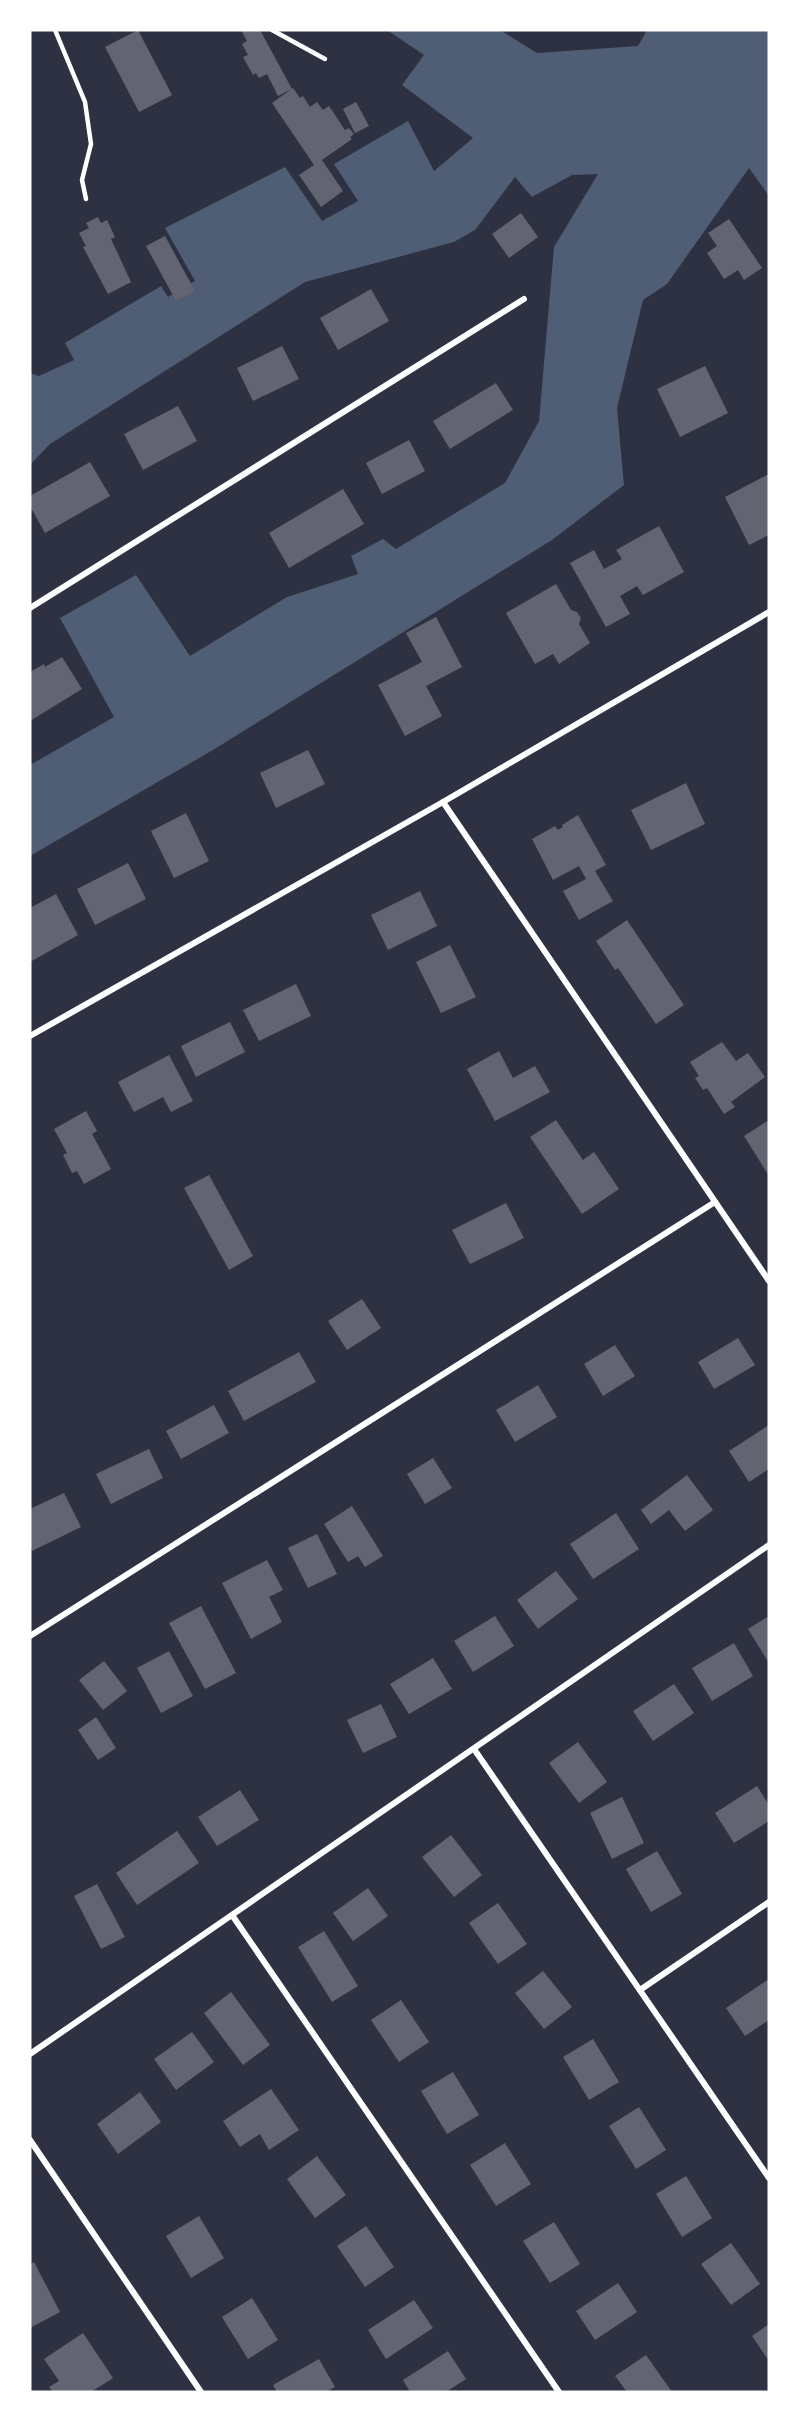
<svg xmlns="http://www.w3.org/2000/svg" width="799" height="2422" font-family="'Alegreya Sans',sans-serif">
	<style>
		.water { fill: #4f5d75 }
		.building { fill: #626471 }
		.lines { fill: none; stroke-linecap: round; stroke-linejoin: round }
		.service { stroke: #fff; stroke-width: 4.5 }
		.minor { stroke: #fff; stroke-width: 6 }
	</style>
	<rect width="100%" height="100%" fill="#2d3142"/>
	<polygon class="water" points="387,30 500,30 537,53 638,46 647,30 769,30 769,196 749,168 667,284 643,300 617,408 624,485 552,540 213,750 30,856 30,765 114,717 60,618 136,575 190,656 287,597 358,574 351,556 383,539 396,549 505,483 539,421 554,247 598,174 572,175 532,197 515,177 475,230 454,242 305,282 50,444 30,465 30,373 39,376 74,360 65,343 161,286 168,297 195,281 165,228 285,167 322,221 358,201 334,164 408,121 434,171 473,138 402,85 424,55"/>
	<g class="building">
		<polygon points="138,30 172,95 139,112 105,47"/>
		<polygon points="241,30 260,30 292,89 278,96 267,74 259,78 256,73 253,75 243,57 248,55 242,44 247,41"/>
		<polygon points="293,88 300,98 303,96 310,107 317,102 323,110 329,106 345,130 349,128 354,134 350,137 352,139 322,160 343,191 321,207 299,175 314,165 272,103"/>
		<polygon points="356,102 369,126 355,133 343,109"/>
		<polygon points="521,213 538,237 509,258 492,234"/>
		<polygon points="98,217 101,223 107,220 115,237 111,239 131,282 108,294 83,247 86,246 79,233 89,228 86,223"/>
		<polygon points="729,219 762,268 744,280 738,270 724,279 707,253 717,246 708,233"/>
		<polygon points="165,236 195,291 176,301 146,246"/>
		<polygon points="371,289 389,321 338,350 320,318"/>
		<polygon points="282,346 299,379 253,401 237,368"/>
		<polygon points="705,366 728,413 680,437 657,389"/>
		<polygon points="496,383 513,410 450,449 433,421"/>
		<polygon points="178,406 197,441 143,470 124,434"/>
		<polygon points="409,440 425,471 382,494 366,463"/>
		<polygon points="90,462 110,496 45,533 30,506 30,496"/>
		<polygon points="769,474 769,535 749,545 725,497"/>
		<polygon points="343,489 364,524 289,568 269,533"/>
		<polygon points="659,526 684,572 643,595 637,586 620,596 630,614 606,627 570,563 594,550 604,569 622,559 616,550"/>
		<polygon points="556,584 571,610 577,612 581,618 579,624 590,643 559,664 553,654 535,664 506,613"/>
		<polygon points="436,617 462,667 426,686 442,716 405,736 378,685 422,662 406,633"/>
		<polygon points="62,657 82,689 30,721 30,672 44,664 45,667"/>
		<polygon points="308,750 325,784 276,808 260,773"/>
		<polygon points="686,783 705,824 651,850 631,810"/>
		<polygon points="186,813 209,861 174,878 151,831"/>
		<polygon points="578,815 606,865 595,871 613,901 579,920 563,891 586,879 579,866 553,880 532,839 555,826 558,830 563,827 562,825"/>
		<polygon points="128,863 146,899 95,925 77,889"/>
		<polygon points="420,891 437,926 388,950 371,915"/>
		<polygon points="56,894 78,935 30,962 30,908"/>
		<polygon points="627,920 684,1005 656,1024 618,968 615,970 596,941"/>
		<polygon points="450,945 476,997 441,1013 416,962"/>
		<polygon points="296,984 311,1016 259,1041 243,1010"/>
		<polygon points="230,1022 245,1052 196,1077 181,1046"/>
		<polygon points="722,1042 736,1061 748,1053 765,1077 731,1102 735,1107 724,1114 707,1088 703,1090 695,1078 699,1076 690,1062"/>
		<polygon points="499,1051 513,1078 535,1066 550,1092 495,1121 467,1069"/>
		<polygon points="169,1055 193,1101 171,1112 163,1097 134,1112 118,1082"/>
		<polygon points="86,1111 97,1131 92,1134 111,1169 84,1184 77,1171 72,1173 63,1155 67,1153 54,1129"/>
		<polygon points="556,1120 583,1160 594,1152 619,1189 582,1214 530,1137"/>
		<polygon points="769,1120 769,1176 744,1136"/>
		<polygon points="209,1175 253,1256 229,1270 184,1188"/>
		<polygon points="506,1203 524,1238 470,1264 452,1230"/>
		<polygon points="362,1299 381,1328 347,1350 328,1321"/>
		<polygon points="738,1338 755,1365 714,1389 698,1362"/>
		<polygon points="615,1345 635,1376 603,1396 584,1364"/>
		<polygon points="299,1352 316,1382 244,1421 228,1391"/>
		<polygon points="538,1385 557,1417 515,1442 496,1410"/>
		<polygon points="214,1405 229,1433 181,1459 166,1431"/>
		<polygon points="769,1425 769,1469 749,1482 729,1451"/>
		<polygon points="149,1449 163,1478 111,1504 96,1474"/>
		<polygon points="433,1458 452,1488 425,1504 407,1474"/>
		<polygon points="687,1475 713,1510 685,1531 669,1510 651,1524 641,1510"/>
		<polygon points="64,1493 81,1527 32,1551 30,1547 30,1509"/>
		<polygon points="352,1506 383,1556 365,1567 358,1556 348,1562 324,1524"/>
		<polygon points="616,1513 639,1549 593,1579 570,1544"/>
		<polygon points="317,1534 337,1574 308,1588 288,1548"/>
		<polygon points="267,1560 283,1590 269,1597 282,1622 251,1639 222,1583"/>
		<polygon points="556,1571 578,1599 538,1629 517,1600"/>
		<polygon points="201,1606 236,1673 205,1689 169,1623"/>
		<polygon points="495,1616 514,1646 473,1672 454,1641"/>
		<polygon points="769,1616 769,1663 748,1629"/>
		<polygon points="734,1643 753,1676 712,1701 692,1668"/>
		<polygon points="169,1651 193,1696 161,1713 137,1668"/>
		<polygon points="433,1658 452,1689 409,1714 390,1684"/>
		<polygon points="104,1661 127,1691 103,1710 79,1680"/>
		<polygon points="674,1684 694,1713 653,1741 633,1711"/>
		<polygon points="381,1704 397,1737 363,1753 347,1720"/>
		<polygon points="96,1717 116,1748 98,1760 78,1730"/>
		<polygon points="578,1742 607,1782 579,1803 549,1763"/>
		<polygon points="757,1786 769,1805 769,1821 734,1843 715,1813"/>
		<polygon points="240,1790 259,1820 217,1846 198,1817"/>
		<polygon points="622,1797 644,1843 612,1859 590,1813"/>
		<polygon points="177,1831 199,1863 137,1905 116,1873"/>
		<polygon points="451,1835 482,1875 454,1897 422,1857"/>
		<polygon points="657,1851 682,1894 651,1912 626,1869"/>
		<polygon points="97,1884 125,1937 101,1949 74,1896"/>
		<polygon points="368,1888 388,1916 353,1941 333,1913"/>
		<polygon points="498,1903 527,1944 498,1964 469,1923"/>
		<polygon points="324,1931 358,1986 332,2002 298,1947"/>
		<polygon points="543,1971 572,2007 544,2029 515,1993"/>
		<polygon points="769,1979 769,2020 745,2036 726,2008"/>
		<polygon points="231,1992 270,2045 243,2065 204,2013"/>
		<polygon points="401,2000 429,2042 399,2062 371,2020"/>
		<polygon points="192,2032 214,2062 176,2090 154,2059"/>
		<polygon points="593,2039 619,2082 589,2100 563,2057"/>
		<polygon points="453,2072 479,2115 447,2134 421,2091"/>
		<polygon points="271,2089 299,2130 269,2150 260,2134 240,2147 223,2121"/>
		<polygon points="140,2092 161,2122 118,2154 97,2124"/>
		<polygon points="639,2107 666,2150 636,2169 609,2126"/>
		<polygon points="505,2143 531,2184 496,2206 470,2165"/>
		<polygon points="317,2156 346,2195 315,2218 287,2179"/>
		<polygon points="686,2176 712,2218 682,2237 656,2194"/>
		<polygon points="199,2216 224,2258 191,2278 166,2236"/>
		<polygon points="554,2222 580,2264 550,2283 523,2241"/>
		<polygon points="366,2226 394,2267 365,2287 337,2246"/>
		<polygon points="731,2243 760,2284 731,2305 701,2264"/>
		<polygon points="34,2262 60,2312 30,2328 30,2264"/>
		<polygon points="618,2283 637,2312 595,2340 576,2311"/>
		<polygon points="252,2298 278,2340 248,2359 222,2317"/>
		<polygon points="414,2300 433,2328 386,2359 368,2330"/>
		<polygon points="769,2324 769,2361 752,2336"/>
		<polygon points="83,2333 113,2378 91,2392 53,2392 49,2387 59,2381 44,2359"/>
		<polygon points="448,2351 466,2379 446,2392 410,2392 403,2380"/>
		<polygon points="646,2355 672,2392 627,2392 615,2376"/>
		<polygon points="319,2359 335,2387 326,2392 277,2392 273,2385"/>
	</g>
	<g class="lines">
		<g class="service">
			<polyline points="55,30 85,102 91,144 82,180 86,199"/>
			<polyline points="272,30 325,59"/>
		</g>
		<g class="minor">
			<polyline points="30,608 524,299"/>
			<polyline points="443,802 769,1281"/>
			<polyline points="30,1036 443,802 769,612"/>
			<polyline points="30,1636 715,1202"/>
			<polyline points="474,1749 769,2178"/>
			<polyline points="232,1915 559,2392"/>
			<polyline points="640,1990 769,1902"/>
			<polyline points="30,2054 769,1545"/>
			<polyline points="30,2140 201,2392"/>
		</g>
	</g>
	<rect width="799" height="2422" fill="none" stroke="#ffffff" stroke-width="63"/>
</svg>
